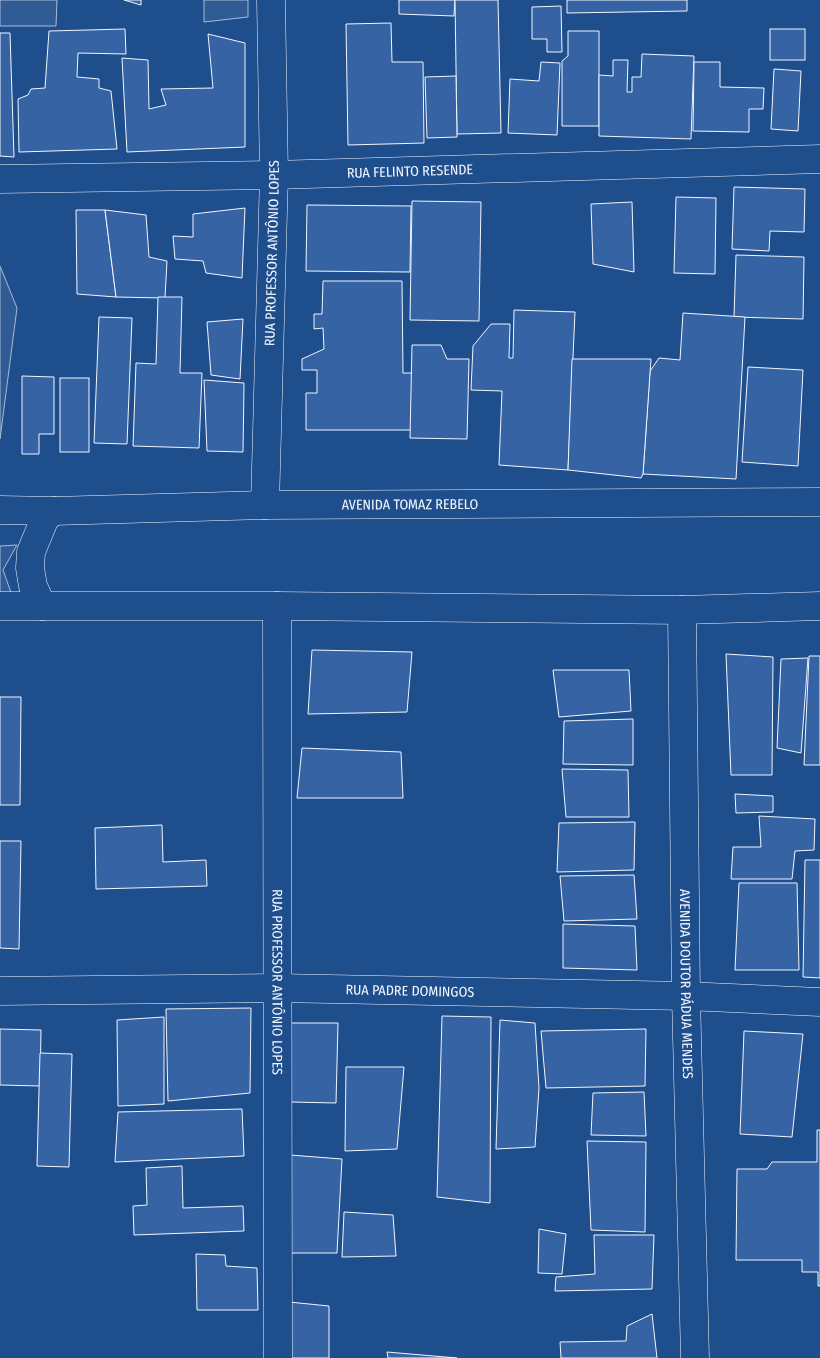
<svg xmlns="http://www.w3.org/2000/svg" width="820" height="1358" font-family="'Fira Sans Condensed',sans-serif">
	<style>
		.green { fill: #305b95; stroke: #a8bbd7 }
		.building { fill: #3563a3; stroke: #f2f6ff }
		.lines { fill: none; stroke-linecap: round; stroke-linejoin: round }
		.street-casing { stroke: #f2f6ff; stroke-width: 29 }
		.primary-casing { stroke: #f2f6ff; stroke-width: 29 }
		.street { stroke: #1f4e8c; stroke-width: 28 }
		.primary { stroke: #1f4e8c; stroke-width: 28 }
		.labels { text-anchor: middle; stroke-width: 4; stroke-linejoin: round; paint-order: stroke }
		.street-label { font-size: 14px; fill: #f2f6ff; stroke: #1f4e8c }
	</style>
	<rect width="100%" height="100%" fill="#1f4e8c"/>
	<g class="green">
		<polygon points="0,0 57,0 56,26 0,26"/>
		<polygon points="204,0 248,0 248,17 204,22"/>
		<polygon points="0,266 17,308 0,439"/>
		<polygon points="17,545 3,570 14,601 0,601 0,546"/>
	</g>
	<g class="building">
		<polygon points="124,0 141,0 141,5"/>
		<polygon points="399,0 455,0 454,16 399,14"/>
		<polygon points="455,0 498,0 501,133 457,134"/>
		<polygon points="567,0 687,0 687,11 567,13"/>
		<polygon points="561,6 562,52 547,52 547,39 532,39 532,7"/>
		<polygon points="391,23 392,62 423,62 424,143 348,145 346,24"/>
		<polygon points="125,29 126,54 78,53 77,77 99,79 99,88 111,91 117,149 19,152 18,99 28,95 31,89 45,88 49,31"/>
		<rect x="770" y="29" width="35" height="31"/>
		<polygon points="568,31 599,31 599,126 562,126 562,61 568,56"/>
		<polygon points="0,33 10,33 14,157 0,156"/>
		<polygon points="208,34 245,43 245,147 127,152 122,58 148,60 149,109 166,105 161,89 213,88"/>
		<polygon points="642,54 694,56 691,139 599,136 599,75 613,76 613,60 628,60 627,92 632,92 632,77 641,77"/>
		<polygon points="541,62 560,63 557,135 508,133 510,79 539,81"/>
		<polygon points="694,62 720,62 720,87 764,88 763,109 749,109 749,132 693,131"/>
		<polygon points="774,69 801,71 798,131 771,129"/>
		<polygon points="456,76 457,137 427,138 425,77"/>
		<polygon points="734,187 805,189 804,232 770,231 769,251 732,249"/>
		<polygon points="676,197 716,198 715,274 674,273"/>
		<polygon points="412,201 481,202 479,321 410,320"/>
		<polygon points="632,202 634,272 593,264 591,204"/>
		<polygon points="307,205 411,206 410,272 306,271"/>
		<polygon points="245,208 242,278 206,273 203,261 175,259 173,236 193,237 193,214"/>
		<polygon points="76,210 105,210 116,297 77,294"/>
		<polygon points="105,210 146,215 149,257 167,261 165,298 116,297"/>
		<polygon points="736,255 804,257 803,319 734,317"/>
		<polygon points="323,281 402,281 403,373 413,373 413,430 306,430 306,393 317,393 317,370 302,370 302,359 324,349 323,328 314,329 314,314 322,314"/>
		<polygon points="158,297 182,297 180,373 202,373 199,448 133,446 136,363 156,364"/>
		<polygon points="514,310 575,312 568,470 499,465 502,391 471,390 473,346 491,324 510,324 509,358 513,358"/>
		<polygon points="683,313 745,317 736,479 643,474 650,371 659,358 680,360"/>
		<polygon points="99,317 132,318 127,444 94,443"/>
		<polygon points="243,319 240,379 211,375 207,322"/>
		<polygon points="412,345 441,345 447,359 469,359 467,439 410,438"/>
		<polygon points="572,359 651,359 643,474 641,478 568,470"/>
		<polygon points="748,367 803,370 798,466 742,462"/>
		<polygon points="22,376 54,377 54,434 39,434 39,454 22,454"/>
		<rect x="60" y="378" width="29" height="74"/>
		<polygon points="204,380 244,383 243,452 207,451"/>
		<polygon points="312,650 412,652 407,712 308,714"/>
		<polygon points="726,654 773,657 772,775 731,775"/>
		<polygon points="809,656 820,656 820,765 804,765"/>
		<polygon points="808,658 801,753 777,748 781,659"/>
		<polygon points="553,670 629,670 631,711 559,717"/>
		<polygon points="0,697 21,697 20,805 0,805"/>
		<polygon points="633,719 633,765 563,764 564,721"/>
		<polygon points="302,748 401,752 403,798 297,798"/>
		<polygon points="562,769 628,770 629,817 566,817"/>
		<polygon points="735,794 773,796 773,812 736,813"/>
		<polygon points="759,816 815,819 814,850 795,851 792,879 731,879 733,847 761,847"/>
		<polygon points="635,822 634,870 557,872 559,823"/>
		<polygon points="162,825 163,862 206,860 207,886 96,889 95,828"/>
		<polygon points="0,841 21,841 19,949 0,948"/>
		<polygon points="805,860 820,860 820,978 803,977"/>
		<polygon points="634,875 637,919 564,921 560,876"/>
		<polygon points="739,883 797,883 799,970 735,970"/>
		<polygon points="563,924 635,926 637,970 563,968"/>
		<polygon points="251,1008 250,1093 168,1101 166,1009"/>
		<polygon points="442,1016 491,1017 490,1203 437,1197"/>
		<polygon points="164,1017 164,1104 118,1106 117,1020"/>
		<polygon points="500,1020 535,1023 539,1088 535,1147 496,1149"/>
		<polygon points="289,1023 338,1023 336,1103 291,1102"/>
		<polygon points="0,1029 41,1030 40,1086 0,1085"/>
		<polygon points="646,1029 645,1086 546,1088 541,1031"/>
		<polygon points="744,1031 803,1034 792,1137 740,1134"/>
		<polygon points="40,1053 72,1054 69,1167 37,1166"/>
		<polygon points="346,1067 404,1067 397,1149 345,1151"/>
		<polygon points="644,1092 646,1136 591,1135 593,1093"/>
		<polygon points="242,1109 244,1156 115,1162 118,1112"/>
		<polygon points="817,1130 820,1130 820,1286 818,1286 818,1272 802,1272 802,1260 736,1260 737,1169 767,1169 772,1162 817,1162"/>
		<polygon points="587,1141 646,1142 645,1232 591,1230"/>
		<polygon points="290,1155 342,1159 337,1253 290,1253"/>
		<polygon points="182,1166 183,1208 243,1206 244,1231 134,1235 133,1206 147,1205 146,1168"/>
		<polygon points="344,1212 393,1215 396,1256 342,1257"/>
		<polygon points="539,1229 566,1234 562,1274 538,1273"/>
		<polygon points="594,1235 654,1235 652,1289 555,1291 556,1277 595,1274"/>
		<polygon points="196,1254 225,1255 226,1266 257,1268 258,1310 197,1310"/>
		<polygon points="289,1302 329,1306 329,1358 290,1358"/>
		<polygon points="652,1314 657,1358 561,1358 560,1342 626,1341 627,1326"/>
		<polygon points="387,1352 457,1358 388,1358"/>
	</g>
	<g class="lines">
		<defs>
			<g id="street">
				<path id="s1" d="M0 179 274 175 820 159"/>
				<path id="s2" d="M265 505 274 175 271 0"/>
				<path id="s3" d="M277 606 278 1358"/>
				<path id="s4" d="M0 991 277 988 686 996 820 1002"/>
			</g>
			<g id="primary">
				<path id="s5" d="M0 510 54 511 265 505 820 502"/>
				<polyline points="0,606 277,606 682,610 820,606"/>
				<polyline points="42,606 33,586 30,568 31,552 45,518 54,511"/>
				<path id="s6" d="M682 610 686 996 695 1358"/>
			</g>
		</defs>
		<use href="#street" class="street-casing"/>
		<use href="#primary" class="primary-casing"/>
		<use href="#street" class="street"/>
		<use href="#primary" class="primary"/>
	</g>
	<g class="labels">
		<g class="street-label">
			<text dy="5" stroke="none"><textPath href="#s1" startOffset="410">RUA FELINTO RESENDE</textPath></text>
			<text dy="5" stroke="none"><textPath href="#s2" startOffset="252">RUA PROFESSOR ANTÔNIO LOPES</textPath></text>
			<text dy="5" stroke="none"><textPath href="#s5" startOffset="410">AVENIDA TOMAZ REBELO</textPath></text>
			<text dy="5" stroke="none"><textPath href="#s3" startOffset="376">RUA PROFESSOR ANTÔNIO LOPES</textPath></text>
			<text dy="5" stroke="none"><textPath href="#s6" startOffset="374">AVENIDA DOUTOR PÁDUA MENDES</textPath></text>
			<text dy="5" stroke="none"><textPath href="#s4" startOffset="410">RUA PADRE DOMINGOS</textPath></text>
		</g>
	</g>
</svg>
